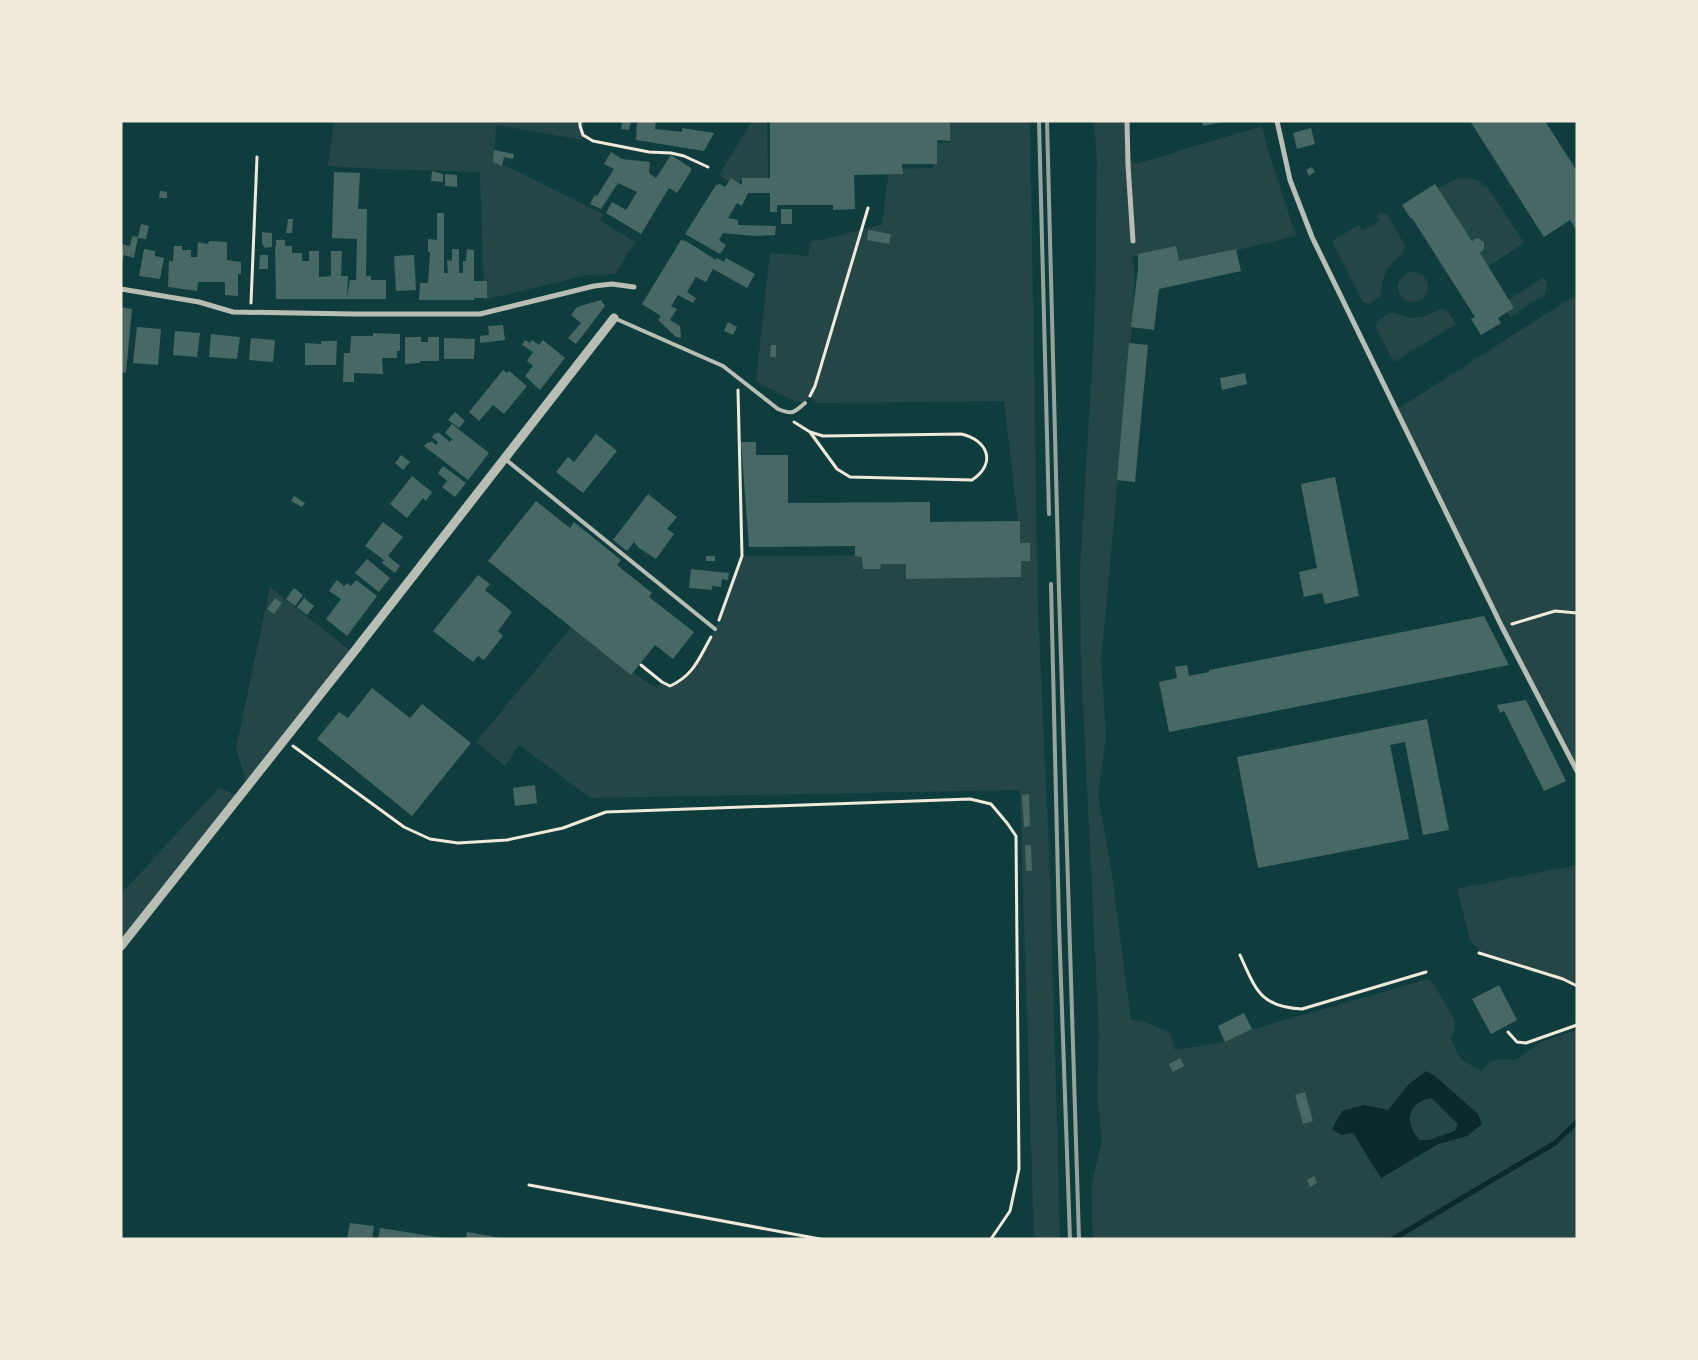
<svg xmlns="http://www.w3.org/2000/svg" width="1698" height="1360" font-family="'Exo 2',sans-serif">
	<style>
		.green { fill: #244646; fill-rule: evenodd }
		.water { fill: #0a2a2b; fill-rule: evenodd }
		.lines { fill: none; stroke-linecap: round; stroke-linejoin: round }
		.stream { stroke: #0a2a2b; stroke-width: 5 }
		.building { fill: #486865 }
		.path { stroke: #f1e9da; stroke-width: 3 }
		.service { stroke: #b8beb3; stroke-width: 4 }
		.minor { stroke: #b8beb3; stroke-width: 5 }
		.tertiary { stroke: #b8beb3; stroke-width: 9 }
		.rail { stroke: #97a49c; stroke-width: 4 }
	</style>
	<rect width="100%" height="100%" fill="#0f3d3e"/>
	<g class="green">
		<polygon points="334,121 584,121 583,140 496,125 494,160 603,214 600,220 635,242 615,274 588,275 484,300 480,172 377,169 328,166"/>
		<polygon points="752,121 767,121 768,178 741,180 737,186 719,175"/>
		<path d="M950 121H1030L1038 609 1050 872 1060 1239H1034L1020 790 590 798 519 745 505 766 476 742 573 625 634 674 657 688 662 682 670 686 680 681 690 674 696 663 715 629 742 556 906 555 1020 575 1018 520 1004 401 816 403 811 396 805 403 794 401 756 381 770 253 808 256 811 241C835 239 858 229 882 225L889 169 933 168V143L950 142Z"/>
		<path d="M1094 121H1127L1128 158 1136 164 1262 126 1268 151 1296 236 1166 267 1163 251 1132 257 1135 273 1132 327 1101 661 1106 736 1098 796 1111 868 1131 1020 1145 1022 1170 1033 1175 1050 1221 1043 1247 1031 1428 979 1433 983 1455 1021V1029L1451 1039C1460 1061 1462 1060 1482 1071L1490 1062 1500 1059 1516 1060 1541 1042 1577 1030V1239H1093L1091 1188 1102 1141 1097 1095 1099 1032 1081 664 1080 572 1095 316 1097 161ZM1409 1084 1481 1124 1467 1136 1438 1144 1381 1178 1342 1111 1364 1105 1388 1111Z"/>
		<polygon points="1465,178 1478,180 1488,188 1524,243 1481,271 1481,250 1432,191 1456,179"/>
		<path d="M1381 213 1386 214 1389 217 1405 246C1403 253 1401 255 1396 259 1385 270 1381 281 1381 296L1369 304 1363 302 1332 241 1359 225 1362 231 1379 221 1377 215Z"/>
		<circle cx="1413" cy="287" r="15"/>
		<polygon points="1544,277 1547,285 1545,294 1510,317 1502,304"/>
		<polygon points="1577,294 1577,771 1396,410"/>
		<path d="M1441 309 1448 312 1456 324 1394 362 1376 328C1376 319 1385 316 1392 312L1409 318 1423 317Z"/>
		<polygon points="270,587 353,653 248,787 236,748"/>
		<polygon points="219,788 240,796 121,946 121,894"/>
		<polygon points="1577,865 1577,986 1563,979 1479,953 1478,949 1470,940 1457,889"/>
		<path d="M1432 1098 1458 1124 1455 1131 1429 1140H1418C1405 1121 1406 1103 1432 1098Z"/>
	</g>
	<path class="water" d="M1426 1071 1435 1076 1478 1114 1482 1124 1467 1136 1438 1144 1381 1178 1353 1133 1341 1135 1332 1129 1342 1111 1364 1105 1388 1110 1409 1084ZM1432 1098 1458 1124 1455 1131 1429 1140H1419C1405 1122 1406 1102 1432 1098Z"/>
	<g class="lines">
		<polyline class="stream" points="1393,1239 1555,1143 1577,1122"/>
	</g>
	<g class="building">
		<polygon points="617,121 631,121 629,130 621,129 622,123"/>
		<polygon points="637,121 656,121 655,129 682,132 682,128 714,133 704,151 636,140"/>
		<polygon points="770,121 950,121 950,141 937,140 937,164 902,164 903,174 854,175 855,209 833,210 833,205 777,205 777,212 770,212 770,193 748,193 742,206 737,203 728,218 738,220 738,225 776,226 775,235 754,236 723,233 719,240 726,245 720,254 685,234 716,185 720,184 725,187 731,178 742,185 742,178 770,178"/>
		<polygon points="1202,121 1223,121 1223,122 1203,126"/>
		<polygon points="1470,121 1545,121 1577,171 1577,226 1575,228 1570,220 1544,237"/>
		<polygon points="1311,128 1315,144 1297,149 1293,133"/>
		<polygon points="494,150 514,154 513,159 504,157 502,166 493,162"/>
		<polygon points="611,152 622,159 650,162 649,173 656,178 671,155 691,168 691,171 677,193 669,188 641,234 606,213 612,202 626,210 637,192 618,183 601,209 590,204 595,195 597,196 614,169 604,164"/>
		<polygon points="1312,167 1315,172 1309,176 1306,170"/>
		<polygon points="432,171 443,174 443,182 431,181"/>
		<polygon points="334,172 360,173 358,209 367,209 366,276 371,276 371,280 386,280 386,299 276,299 275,246 276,246 276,240 285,240 285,246 292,246 292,253 302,253 302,261 309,261 309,251 319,251 319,277 331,276 331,251 342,251 341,276 348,276 347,297 350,280 356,280 357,239 332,238"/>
		<polygon points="445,174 457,175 457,187 445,186"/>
		<polygon points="1435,184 1472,241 1477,238 1484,242 1484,249 1480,253 1514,308 1498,318 1501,323 1481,335 1471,319 1475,317 1412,218 1411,219 1402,205"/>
		<polygon points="160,191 167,192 167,198 159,198"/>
		<rect x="781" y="209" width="11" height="15"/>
		<polygon points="437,213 444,213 444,273 448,273 447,260 452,261 452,249 459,249 459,273 463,273 463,261 466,261 467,249 474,250 474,281 487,281 487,298 474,298 474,300 419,300 420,283 428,283 430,252 428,252 428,239 437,240"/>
		<polygon points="288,219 293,219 292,233 286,233"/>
		<polygon points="141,224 149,226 146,239 138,238"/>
		<polygon points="868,230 891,234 889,244 867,240"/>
		<polygon points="262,232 272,233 272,247 265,248 262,244"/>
		<polygon points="132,236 138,237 134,258 124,255 121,266 122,244 130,246"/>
		<polygon points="681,240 686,241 716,260 717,258 724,262 726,258 755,274 747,288 713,269 706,282 696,277 687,292 696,298 693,303 678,295 671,306 677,309 670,320 680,326 681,338 676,337 658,320 661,316 642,304"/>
		<polygon points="210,241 227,242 227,260 241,262 241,274 238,274 238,296 225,295 225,282 198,282 197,291 168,287 169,261 173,261 174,246 182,246 182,250 191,250 191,257 197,257 198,242 207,244"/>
		<polygon points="1176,246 1179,261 1236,249 1241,271 1159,289 1154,330 1131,327 1138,269 1138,254"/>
		<polygon points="144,249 155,251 155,256 164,258 160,279 139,276"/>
		<polygon points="260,255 268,255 268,269 259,269"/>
		<polygon points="414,255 416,290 396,291 394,256"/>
		<polygon points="601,300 605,306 576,344 568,338 581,323 571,315 577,307"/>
		<polygon points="121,307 132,309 126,373 121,372"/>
		<polygon points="728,322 737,327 733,335 724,331"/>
		<polygon points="503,325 505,340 480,343 480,336 489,335 488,326"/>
		<polygon points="137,327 161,329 158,365 133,363"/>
		<polygon points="175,331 200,333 197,357 173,355"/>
		<polygon points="373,333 400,334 400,351 397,351 397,358 382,358 383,374 354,373 354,382 343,382 344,353 350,353 351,336 373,336"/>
		<polygon points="211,334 240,337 237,359 209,357"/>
		<polygon points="405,337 421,337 421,342 428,342 428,337 439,337 439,361 420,361 420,363 405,364"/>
		<polygon points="251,338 275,340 273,362 249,360"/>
		<polygon points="444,338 475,339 474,359 444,359"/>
		<polygon points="525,340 530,343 532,340 539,345 543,340 565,358 540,390 525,376 533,366 527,361 533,352 522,345"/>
		<polygon points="321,341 337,341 336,365 305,365 305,343 321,344"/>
		<polygon points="1129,343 1148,345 1135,482 1117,480"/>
		<polygon points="771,345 776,345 776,357 770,357"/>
		<polygon points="503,370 507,373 509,371 527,386 504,414 493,405 479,421 469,412"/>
		<polygon points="1245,373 1247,384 1222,390 1220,378"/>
		<polygon points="455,412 465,421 459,428 448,420"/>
		<polygon points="452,424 489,453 468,480 424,446 428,442 430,443 431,441 436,445 438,442 432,437 435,433 437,434 438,432 450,442 452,439 445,433"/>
		<polygon points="596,434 617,451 583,493 556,472 568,457 574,462"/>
		<polygon points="741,442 756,442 756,455 788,455 788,503 930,502 930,522 1020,521 1020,543 1030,543 1030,561 1021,561 1021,577 906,579 906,564 881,564 880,569 863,569 862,557 855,556 855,546 749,547"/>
		<polygon points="401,455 410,462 403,470 395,463"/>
		<polygon points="443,466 466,483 455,497 442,487 447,481 438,473"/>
		<polygon points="412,476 432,492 426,501 423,498 407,518 390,504"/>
		<polygon points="1335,477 1359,596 1325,604 1322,593 1304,597 1299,572 1317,568 1301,484"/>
		<polygon points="648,494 677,517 667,529 674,534 656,559 639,548 634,542 627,551 613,540"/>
		<polygon points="294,496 305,503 302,507 291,501"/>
		<polygon points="536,501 570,528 574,522 621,560 617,565 652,593 649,597 694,632 673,659 655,645 631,675 488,561"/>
		<polygon points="383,522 403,537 388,556 400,566 395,573 382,563 384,560 365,546"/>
		<rect x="706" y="556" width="9" height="5"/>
		<polygon points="367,559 390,578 379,592 355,573"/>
		<polygon points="691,569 729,573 728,580 722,579 721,587 712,586 712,590 689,588"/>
		<polygon points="478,575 490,584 485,590 512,612 498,631 503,636 484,660 478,656 473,662 433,631"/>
		<polygon points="337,580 344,586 347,583 351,586 356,580 377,596 347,636 326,619 341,599 329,591"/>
		<polygon points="294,588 303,595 295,606 286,599"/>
		<polygon points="275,598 282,603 274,614 267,609"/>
		<polygon points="304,598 314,606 307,615 297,607"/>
		<polygon points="1484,616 1509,665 1169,732 1159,682 1177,678 1175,667 1187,665 1189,676 1209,672 1209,670"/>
		<polygon points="372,688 410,718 422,704 471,743 412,816 317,739 339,712 348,718"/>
		<polygon points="1526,700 1566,781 1544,791 1504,711 1500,713 1497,705"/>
		<polygon points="1427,719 1449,830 1423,835 1405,742 1390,745 1409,839 1258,868 1237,757"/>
		<polygon points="535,785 537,803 515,806 513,788"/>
		<polygon points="1029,794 1030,826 1024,827 1022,795"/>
		<polygon points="1025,845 1031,845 1032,871 1026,871"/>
		<polygon points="1499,985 1517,1020 1491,1034 1472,999"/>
		<polygon points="1244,1013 1252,1029 1225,1042 1218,1026"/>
		<polygon points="1180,1058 1184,1066 1173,1072 1169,1064"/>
		<polygon points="1305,1092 1313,1121 1303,1124 1295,1095"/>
		<polygon points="1314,1176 1317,1183 1310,1187 1307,1180"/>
		<polygon points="350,1223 374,1226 372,1239 347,1239"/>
		<polygon points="380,1228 444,1238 444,1239 378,1239"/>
		<polygon points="467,1232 501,1238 501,1239 466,1239"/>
	</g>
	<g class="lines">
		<g class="path">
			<polyline points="580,121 580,126 583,135 593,141 649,152 671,153 684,156 708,167"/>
			<polyline points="251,303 257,157"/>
			<polyline points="810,396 815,386 868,208"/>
			<path d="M794 422 810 432 823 436 961 434C988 440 997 463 972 480L850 477 837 469 810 432"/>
			<polyline points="719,620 742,556 738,390"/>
			<polyline points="1512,624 1555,611 1577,613"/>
			<path d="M641 665 662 682 670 686C694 675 699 658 711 637"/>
			<polyline points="293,746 404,827 430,839 458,843 507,840 563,828 606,812 970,799 991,804 1007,823 1016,836 1019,1169 1010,1211 991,1239"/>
			<polyline points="1479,953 1563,979 1577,986"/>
			<path d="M1240 955C1256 990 1260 1007 1302 1009L1426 972"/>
			<polyline points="1508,1032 1517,1042 1526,1043 1577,1025"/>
			<polyline points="529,1185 820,1239"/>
		</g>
		<g class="service">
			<path d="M614 318 723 366 778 409C792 415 794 413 805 403"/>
			<polyline points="505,459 715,629"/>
		</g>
		<g class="minor">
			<polyline points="1127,121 1128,165 1133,241"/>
			<polyline points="1277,121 1290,180 1312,237 1502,627 1577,771"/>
			<polyline points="121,289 199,302 233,312 354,314 480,314 594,286 612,284 634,287"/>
		</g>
		<polyline class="tertiary" points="121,946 353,653 614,318"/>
		<g class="rail">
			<polyline points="1039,121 1049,514"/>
			<polyline points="1047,121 1059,592 1079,1239"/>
			<polyline points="1051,584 1059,924 1070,1239"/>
		</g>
	</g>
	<rect width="1698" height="1360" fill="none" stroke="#f1e9da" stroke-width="245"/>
</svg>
